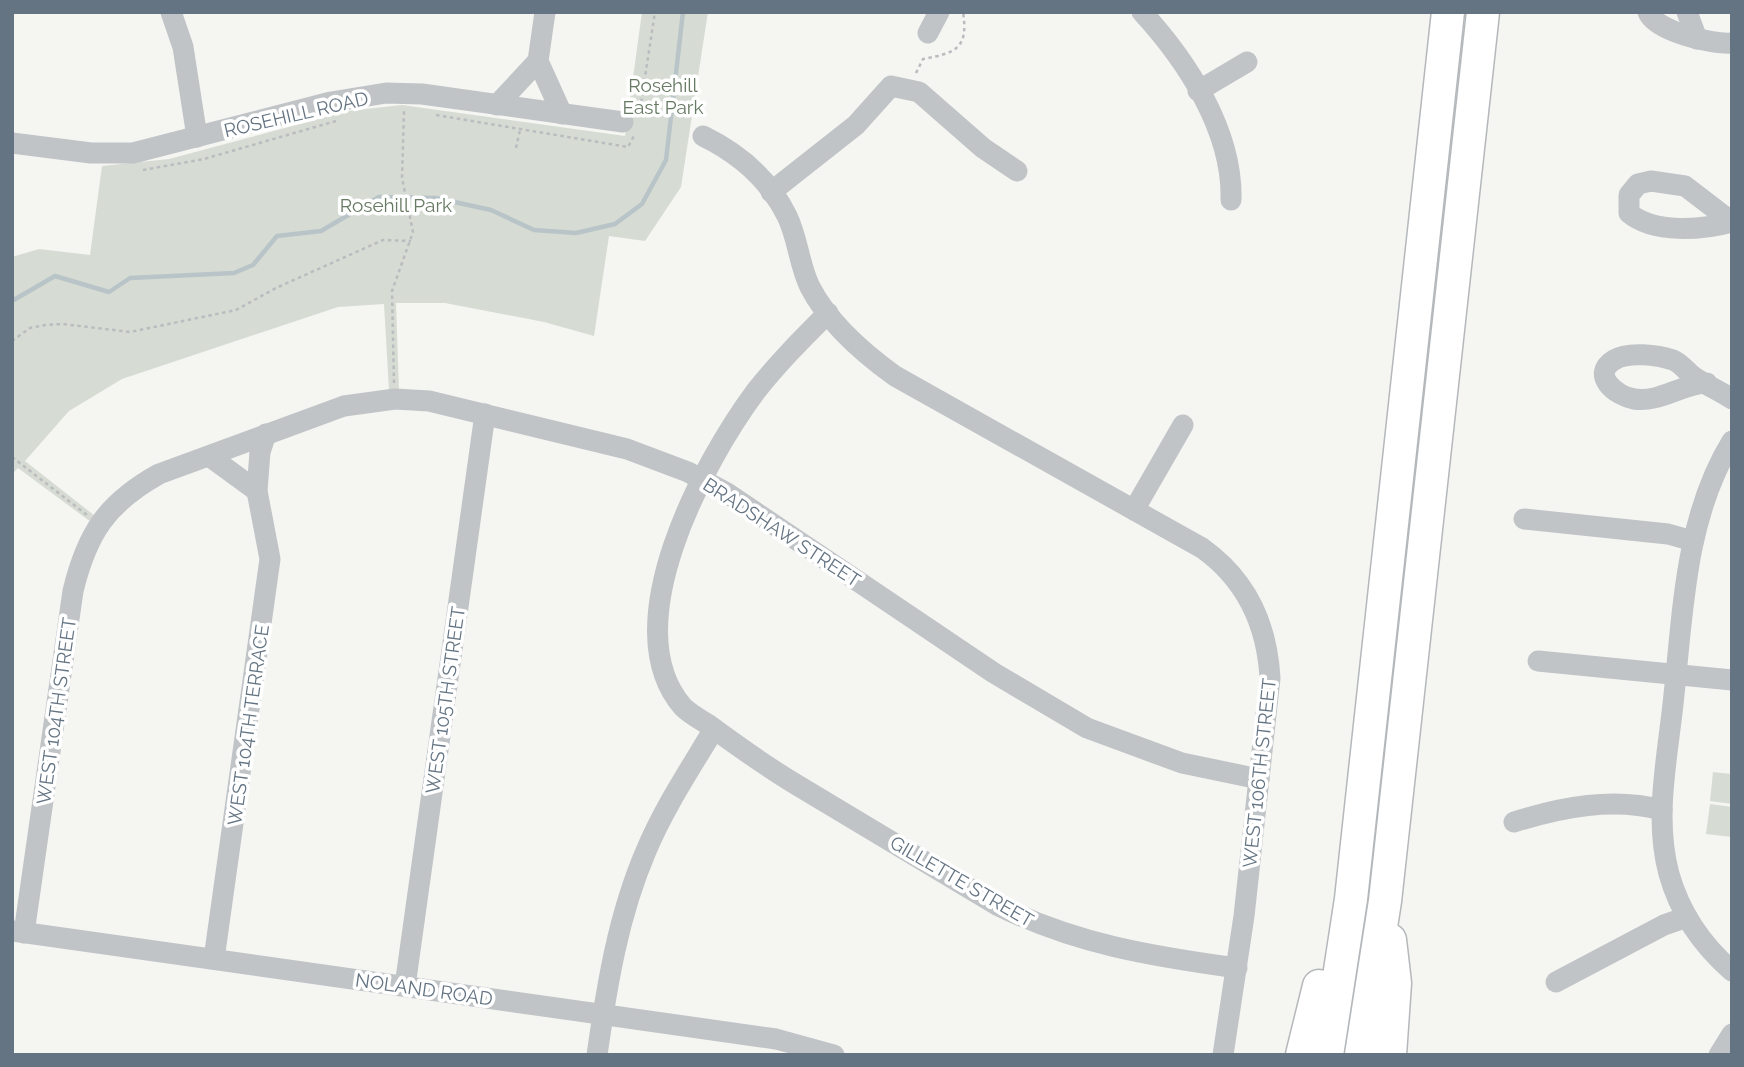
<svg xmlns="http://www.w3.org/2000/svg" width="1744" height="1067" font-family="Raleway,sans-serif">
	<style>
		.green { fill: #d6dcd3 }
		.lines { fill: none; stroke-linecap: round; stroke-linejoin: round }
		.stream { stroke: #b8c4c8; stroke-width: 4.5 }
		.highway-casing { stroke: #b5b8bb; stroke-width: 35 }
		.path { stroke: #babcbf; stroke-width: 2.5; stroke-dasharray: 3.5 3.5; stroke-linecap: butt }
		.minor { stroke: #c0c4c7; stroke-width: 21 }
		.highway { stroke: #fff; stroke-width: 32 }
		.labels { text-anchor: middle; stroke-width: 7; stroke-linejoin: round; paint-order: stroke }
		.park-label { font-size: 19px; fill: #677a63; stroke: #fff }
		.street-label { font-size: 19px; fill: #647483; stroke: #fff }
	</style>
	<rect width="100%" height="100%" fill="#f5f5f2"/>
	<g class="green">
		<polygon points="642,12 708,12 681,187 645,241 609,236 594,336 544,322 445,303 396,303 399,389 389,390 384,304 338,307 122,379 69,411 25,461 95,516 91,522 18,468 12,474 12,257 39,249 90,255 102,166 169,159 348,111 402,105 625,136"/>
		<polygon points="1713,772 1732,774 1732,804 1710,801"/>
		<polygon points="1710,804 1732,807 1732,837 1706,834"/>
	</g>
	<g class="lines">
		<polyline class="stream" points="12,301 55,276 109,292 130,278 234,273 253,265 277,236 321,231 379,197 436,198 491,210 534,230 576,233 615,224 642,204 666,160 683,12"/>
		<defs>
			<g id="highway">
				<polyline points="1390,940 1395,983 1390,1055"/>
				<polyline points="1302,1055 1319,986"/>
				<polyline points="1327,1055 1351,899 1448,12"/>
				<polyline points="1361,1055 1385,901 1483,12"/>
			</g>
		</defs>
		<use href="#highway" class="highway-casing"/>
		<g class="path">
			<path d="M916 73 923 59C954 53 969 50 963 12"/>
			<polyline points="436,115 628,147 634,136"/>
			<polyline points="639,116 655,12"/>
			<polyline points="516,148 520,130"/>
			<polyline points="143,170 204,159 336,121"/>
			<polyline points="12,341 30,328 45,325 63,324 130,332 236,310 276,288 383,240 411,241"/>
			<polyline points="394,383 392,291 413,232 402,178 404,111"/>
			<polyline points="12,457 87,515"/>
		</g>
		<g class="minor">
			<polyline points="171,12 183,47 197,137"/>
			<polyline points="545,12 538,61 562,114"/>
			<path d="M1142 12C1187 61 1233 131 1231 200"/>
			<path d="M1648 12C1655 31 1713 45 1732 43"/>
			<polyline points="1687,12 1697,39"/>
			<polyline points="928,33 939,12"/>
			<polyline points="1198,91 1247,62"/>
			<polyline points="497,105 538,61"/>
			<path d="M703 136C740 154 769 179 787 216 798 238 799 265 810 287 828 322 863 353 895 376L1202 548C1247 580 1267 624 1270 678L1244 916 1223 1055"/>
			<polyline points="12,143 91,153 133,153 331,102 386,93 422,94 623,122"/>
			<path d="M1651 181 1685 186 1732 222C1702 230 1654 234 1629 213V195L1638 184Z"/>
			<polyline points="771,192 856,125 891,86 919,92 983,148 1017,171"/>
			<path d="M828 313C803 338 778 363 756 391 704 461 613 627 683 707 690 714 701 720 709 725 736 745 763 764 792 782 861 823 929 864 997 905 1076 944 1150 956 1237 968"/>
			<path d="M1707 383C1681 384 1660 403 1634 399 1616 396 1590 375 1614 360 1628 351 1658 355 1673 360 1681 363 1687 372 1694 377 1706 385 1720 391 1732 399"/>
			<path d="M1732 441C1684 519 1683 615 1673 704 1667 760 1654 819 1669 874 1680 913 1702 945 1732 971"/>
			<polyline points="209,456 257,491"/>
			<polyline points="1134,510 1183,425"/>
			<polyline points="1524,519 1668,534 1693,541"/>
			<polyline points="1538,661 1732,680"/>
			<path d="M1514 822C1562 807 1613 797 1662 810"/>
			<polyline points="13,931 776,1039 834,1055"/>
			<path d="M24 933 73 591C87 533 107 503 159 474L344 406 395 399 429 401 627 449 688 472 727 493 994 673 1087 728 1182 763 1259 779"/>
			<polyline points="214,959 270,559 257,491 260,452 266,434"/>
			<polyline points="1556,982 1664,925 1687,917"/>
			<polyline points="405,986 485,414"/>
			<path d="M597 1055C607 985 618 916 646 851 664 808 690 769 714 729"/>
			<polyline points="1719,1055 1732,1034"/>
		</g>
		<use href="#highway" class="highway"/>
	</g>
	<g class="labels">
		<g class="park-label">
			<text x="663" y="92">Rosehill<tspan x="663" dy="22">East Park</tspan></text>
			<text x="396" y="212">Rosehill Park</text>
		</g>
		<g class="street-label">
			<text transform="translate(296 114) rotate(-13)" y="7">ROSEHILL ROAD</text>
			<text transform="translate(782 532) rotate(33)" y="7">BRADSHAW STREET</text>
			<text transform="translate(445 700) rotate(-82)" y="7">WEST 105TH STREET</text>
			<text transform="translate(56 711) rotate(-82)" y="7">WEST 104TH STREET</text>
			<text transform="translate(248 725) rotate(-82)" y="7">WEST 104TH TERRACE</text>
			<text transform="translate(1259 773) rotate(-84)" y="7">WEST 106TH STREET</text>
			<text transform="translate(962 881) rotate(30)" y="7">GILLETTE STREET</text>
			<text transform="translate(424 989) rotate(8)" y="7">NOLAND ROAD</text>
		</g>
	</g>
	<rect width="1744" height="1067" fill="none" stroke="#647483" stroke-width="28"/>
</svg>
